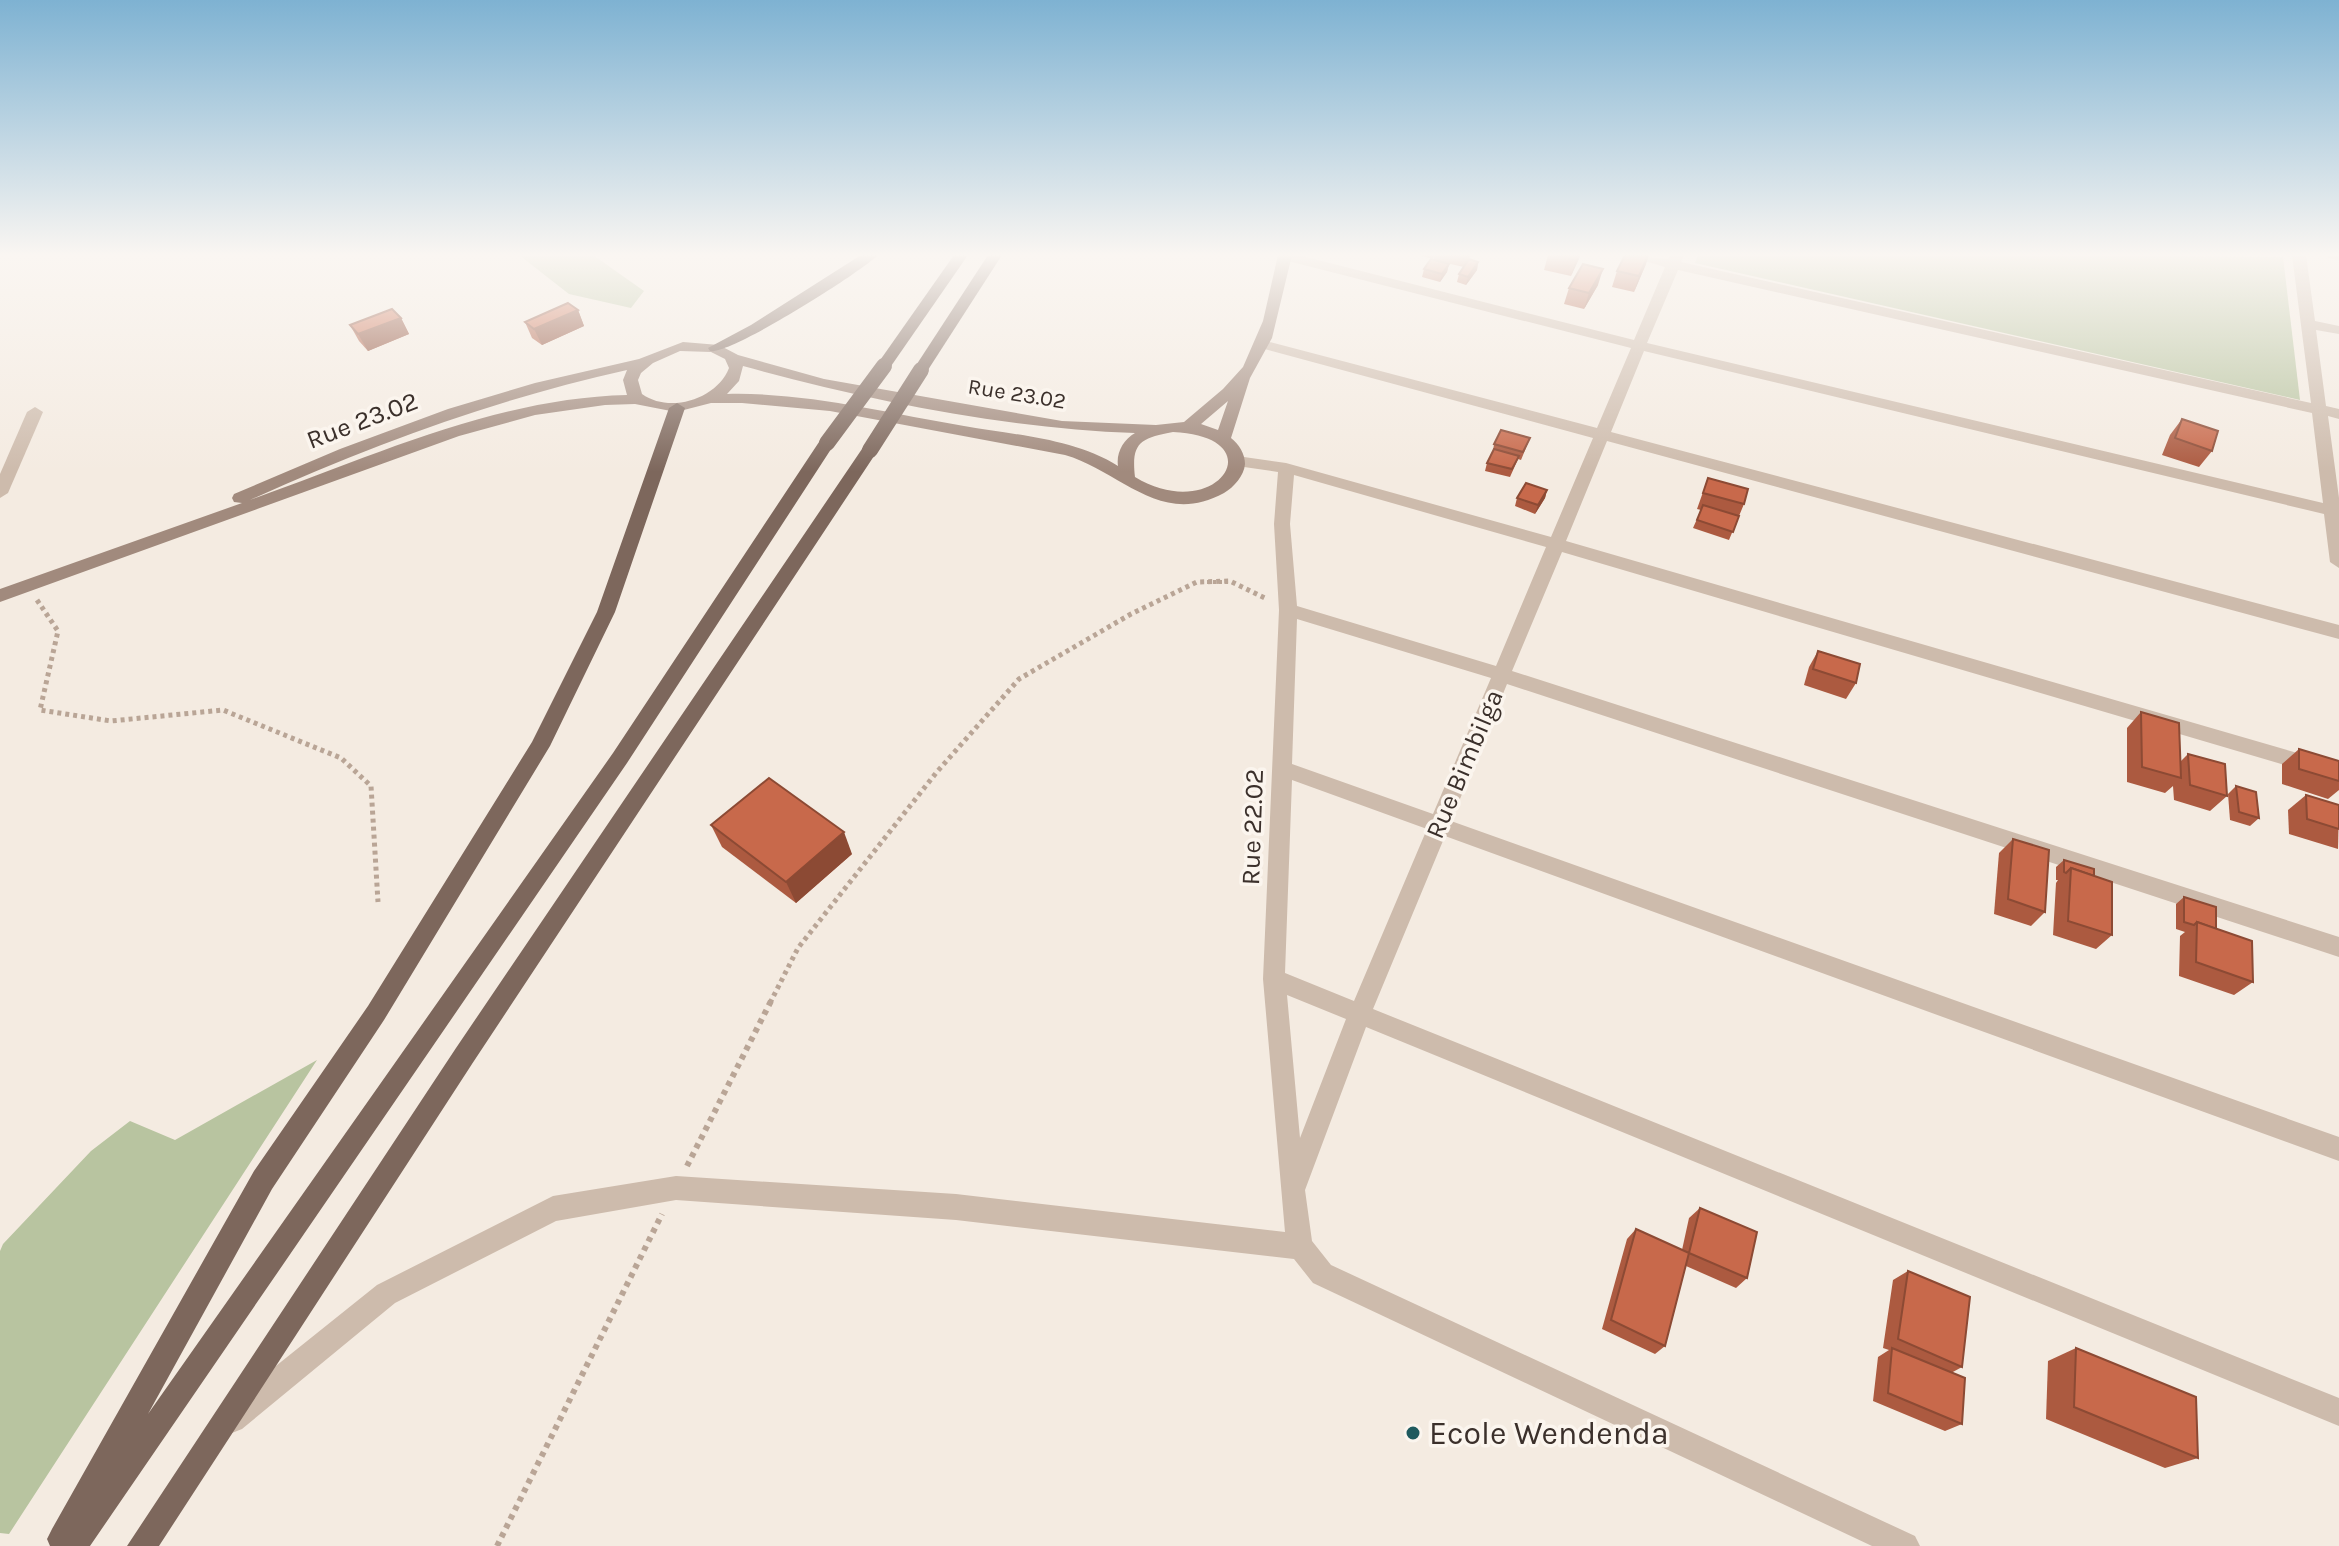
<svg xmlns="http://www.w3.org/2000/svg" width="2339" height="1546" font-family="Karla,sans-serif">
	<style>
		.green { fill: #b8c4a0 }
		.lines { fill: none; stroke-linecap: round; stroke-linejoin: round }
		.path-far2 { stroke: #b9a596; stroke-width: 4; stroke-dasharray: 3 3; stroke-linecap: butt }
		.path-far1 { stroke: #b9a596; stroke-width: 5; stroke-dasharray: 4 4; stroke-linecap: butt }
		.path { stroke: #b9a596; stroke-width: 6; stroke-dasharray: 5 5; stroke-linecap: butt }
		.street { fill: #cdbbac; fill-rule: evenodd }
		.secondary { fill: #a18a7d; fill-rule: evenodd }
		.primary { fill: #7d675c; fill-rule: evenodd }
		.primary-bridge { stroke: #7d675c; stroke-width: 16 }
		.wall { fill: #ac5a40 }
		.shaded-wall { fill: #8c4a34 }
		.building { fill: #c8694b; stroke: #8c4a34; stroke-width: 2 }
		.poi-dot { fill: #1f5a5e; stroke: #fbf5ee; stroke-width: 3 }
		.labels { text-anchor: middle; stroke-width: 7; stroke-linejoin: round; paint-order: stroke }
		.far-street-label { font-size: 22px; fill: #3b302b; stroke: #fbf5ee }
		.street-label { font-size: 26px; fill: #3b302b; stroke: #fbf5ee }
		.near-poi-label { font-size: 32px; fill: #3b302b; stroke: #fbf5ee; text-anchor: start }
	</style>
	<rect width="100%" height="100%" fill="#f4ebe1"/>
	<g class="green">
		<polygon points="519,255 593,255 644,291 631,308 569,294"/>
		<polygon points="1698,255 2283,257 2300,400 1695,263"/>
		<polygon points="317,1060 9,1534 0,1533 0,1251 3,1244 91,1151 130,1121 175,1140"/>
	</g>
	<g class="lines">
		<polyline class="path-far2" points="1207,582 1231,582"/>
		<g class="path-far1">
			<polyline points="37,600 58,631 40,710 111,721 223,710 341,758 371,786 378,902"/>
			<polyline points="770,1003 798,948 936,773 1019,679 1131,614 1197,582 1230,581 1267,599"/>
		</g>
		<g class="path">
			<polyline points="687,1166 771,1001"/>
			<polyline points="497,1546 662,1214"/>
		</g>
		<g class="street">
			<path d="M1279 255H1298L1634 340 1665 267 1624 255 1668 259 1670 255H1684L1681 262 2311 403 2292 255H2306L2315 321 2339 326V334L2316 330 2326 406 2339 409V419L2328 416 2339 498V568L2330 562 2324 514 1644 351 1611 432 2339 625V639L1607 441 1566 541 2339 765V781L1562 552 1512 671 2339 937V957L1507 684 1451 821 2339 1137V1161L1445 836 1373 1009 2339 1398V1426L1366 1027 1305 1190 1312 1241 1331 1265 1915 1536 1920 1546H1872L1313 1283 1294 1259 956 1220 676 1200 556 1221 395 1303 242 1429 232 1433 222 1429 218 1419 222 1409 377 1285 553 1196 676 1176 956 1194 1285 1232 1263 979 1279 610 1274 524 1278 472 1237 466 1229 461 1237 456 1286 463 1551 537 1593 438 1257 347 1255 344 1262 340 1597 428 1631 348 1280 259ZM1678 270 2312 413 2323 503 1647 343ZM1294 475 1546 547 1496 666 1297 606 1290 524ZM1297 619 1491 678 1433 814 1292 764ZM1292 780 1427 829 1354 1001 1285 973ZM1287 995 1346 1019 1300 1138Z"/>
			<polygon points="2326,255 2339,255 2339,260 2328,258"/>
			<polygon points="35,407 43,412 8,493 0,498 0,474 27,412"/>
		</g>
		<path class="secondary" d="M1278 255H1292L1272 338 1250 378 1231 438C1239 444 1245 454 1245 464 1244 476 1234 487 1224 493 1160 528 1121 471 1065 455L830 411 742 403H711L676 412 635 404 605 405 535 415 459 436 0 602V589L242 503 234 502 232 498 234 494 340 449 448 409 535 383 639 359 683 342 719 345 738 355 824 379 1062 421 1156 425 1184 422 1223 389 1243 367 1263 321ZM680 351 711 352 725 359 729 368C717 399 670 414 642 394L638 380 641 373 653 363ZM743 366C866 400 1007 429 1135 433 1123 440 1116 453 1118 466 1073 438 1014 435 964 426 886 413 807 392 727 394L739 381ZM627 370 623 380 627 395C496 398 371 457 250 500 372 445 496 399 627 370ZM1228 401 1218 430 1201 424ZM1173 432C1277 437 1216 526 1135 477 1131 443 1140 438 1173 432Z"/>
		<g class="primary">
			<path d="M861 255H878C860 273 730 355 710 351L708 348 751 325Z"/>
			<polygon points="954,255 968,255 889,369 879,369 876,366"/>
			<polygon points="988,255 1002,255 926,373 916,373 913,370"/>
			<polygon points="677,403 685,408 615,612 550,746 384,1020 272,1189 148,1414 613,753 821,439 827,438 835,443 627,763 90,1546 50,1546 47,1539 52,1529 254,1171 368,1006 532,742 597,612 669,408"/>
			<polygon points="870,445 878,450 472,1064 159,1546 127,1546 456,1048 864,446"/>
		</g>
		<g class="primary-bridge">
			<polyline points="827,443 884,366"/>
			<polyline points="870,450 921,370"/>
		</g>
	</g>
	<g class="wall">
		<polygon points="1418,255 1471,255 1464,267 1446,263 1449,264 1447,272 1440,282 1422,277 1424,269 1434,260 1434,256 1433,259"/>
		<polygon points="1548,255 1580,255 1571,276 1544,270"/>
		<polygon points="1478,262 1477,270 1466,285 1457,282 1459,274"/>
		<polygon points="1646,264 1634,292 1612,287 1617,271"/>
		<polygon points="1598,285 1584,309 1564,304 1569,288"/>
		<polygon points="578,310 584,326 542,345 532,338 525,322"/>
		<polygon points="401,318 409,334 368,351 359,341 350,325"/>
		<polygon points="2182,419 2212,451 2199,467 2162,455 2170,435"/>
		<polygon points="1530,438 1521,460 1518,459 1510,477 1485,471 1487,463 1493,452 1494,444"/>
		<polygon points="1708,478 1744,504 1729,540 1693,528 1701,510 1697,509"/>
		<polygon points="1547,490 1545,498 1535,514 1515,506 1517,498"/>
		<polygon points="1818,651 1856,683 1846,699 1804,685 1809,667"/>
		<polygon points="2141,712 2180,762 2188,754 2227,796 2210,811 2174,800 2173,786 2165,793 2127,782 2127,728"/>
		<polygon points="2299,749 2339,761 2339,790 2328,799 2282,784 2282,764"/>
		<polygon points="2236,786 2259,818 2250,826 2230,820 2228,794"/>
		<polygon points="2306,795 2339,805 2338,849 2289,834 2288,810"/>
		<polygon points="711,825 852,854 796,903 722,847"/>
		<polygon points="2013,839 2045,912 2031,926 1994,914 1999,853"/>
		<polygon points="2064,860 2094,876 2112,935 2096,949 2053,935 2056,883 2058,880 2056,880 2056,867"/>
		<polygon points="2184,897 2216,929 2253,982 2234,995 2179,976 2180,936 2185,932 2176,929 2176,904"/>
		<polygon points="1700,1208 1747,1278 1736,1288 1686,1266 1665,1346 1655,1354 1602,1329 1627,1239 1636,1229 1682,1250 1689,1218"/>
		<polygon points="1908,1271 1962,1367 1951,1373 1962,1424 1945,1431 1873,1401 1878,1357 1889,1350 1883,1348 1893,1280"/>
		<polygon points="2076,1348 2198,1458 2165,1468 2046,1419 2048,1361"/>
	</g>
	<g class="shaded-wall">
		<polygon points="1577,255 1580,255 1579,259 1571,276"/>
		<polygon points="1648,255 1649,255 1646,264 1634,292 1639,276"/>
		<polygon points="1478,262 1477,270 1466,285 1468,277"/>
		<polygon points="1449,264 1447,272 1440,282 1442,274"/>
		<polygon points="1603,269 1598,285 1584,309 1589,293"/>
		<polygon points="578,310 584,326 542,345 534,329"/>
		<polygon points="401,318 409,334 368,351 358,334"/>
		<polygon points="1547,490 1545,498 1535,514 1538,505"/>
		<polygon points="844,832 852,854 796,903 786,882"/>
	</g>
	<g class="building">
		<polygon points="1448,255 1468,255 1465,259"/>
		<polygon points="1554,255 1577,255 1575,260"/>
		<polygon points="1625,255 1648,255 1639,276 1617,271"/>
		<polygon points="1431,259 1449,264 1442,274 1424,269"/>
		<polygon points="1469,259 1478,262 1468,277 1459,274"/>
		<polygon points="1583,264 1603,269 1589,293 1569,288"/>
		<polygon points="568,303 578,310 534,329 525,322"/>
		<polygon points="392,309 401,318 358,334 350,325"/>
		<polygon points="2182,419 2218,431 2212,451 2175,438"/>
		<polygon points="1501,430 1530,438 1523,452 1494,444"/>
		<polygon points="1494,449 1519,456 1512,469 1487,463"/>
		<polygon points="1708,478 1748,489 1744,504 1703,493"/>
		<polygon points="1526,483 1547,490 1538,505 1517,498"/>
		<polygon points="1703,505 1739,516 1733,532 1697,520"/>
		<polygon points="1818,651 1860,664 1856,683 1813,669"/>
		<polygon points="2141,712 2179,723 2181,778 2142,767"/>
		<polygon points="2299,749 2339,761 2339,781 2299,769"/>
		<polygon points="2188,754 2225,764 2227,796 2190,785"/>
		<polygon points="769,778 844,832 786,882 711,825"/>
		<polygon points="2236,786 2256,792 2259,818 2239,812"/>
		<polygon points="2306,795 2339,805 2339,829 2307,819"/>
		<polygon points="2013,839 2049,850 2045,912 2008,899"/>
		<polygon points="2064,860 2094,869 2094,876 2071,868 2066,873 2064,872"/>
		<polygon points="2071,868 2112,882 2112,935 2068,921"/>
		<polygon points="2184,897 2216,907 2216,929 2197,922 2194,925 2184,922"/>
		<polygon points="2197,922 2252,941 2253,982 2196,962"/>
		<polygon points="1700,1208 1757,1232 1747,1278 1689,1253 1665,1346 1611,1320 1636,1229 1689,1253"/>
		<polygon points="1908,1271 1970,1297 1962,1367 1898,1339"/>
		<polygon points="1892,1348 1965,1378 1962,1424 1888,1393"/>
		<polygon points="2076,1348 2196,1397 2198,1458 2074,1407"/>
	</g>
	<linearGradient id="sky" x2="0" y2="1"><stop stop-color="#7eb2d2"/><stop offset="0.54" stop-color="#faf6f2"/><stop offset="1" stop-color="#faf6f2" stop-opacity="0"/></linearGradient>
	<rect width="2339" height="472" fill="url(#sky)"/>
	<circle class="poi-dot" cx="1413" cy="1433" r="8"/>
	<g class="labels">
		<g class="far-street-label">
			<text transform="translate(1017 393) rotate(9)" y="8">Rue 23.02</text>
		</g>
		<g class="street-label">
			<text transform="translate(362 420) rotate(-21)" y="9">Rue 23.02</text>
			<text transform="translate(1464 764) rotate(-67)" y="9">Rue Bimbilga</text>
			<text transform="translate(1252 827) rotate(-88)" y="9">Rue 22.02</text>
		</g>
		<g class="near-poi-label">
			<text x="1429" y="1444">Ecole Wendenda</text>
		</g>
	</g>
</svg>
